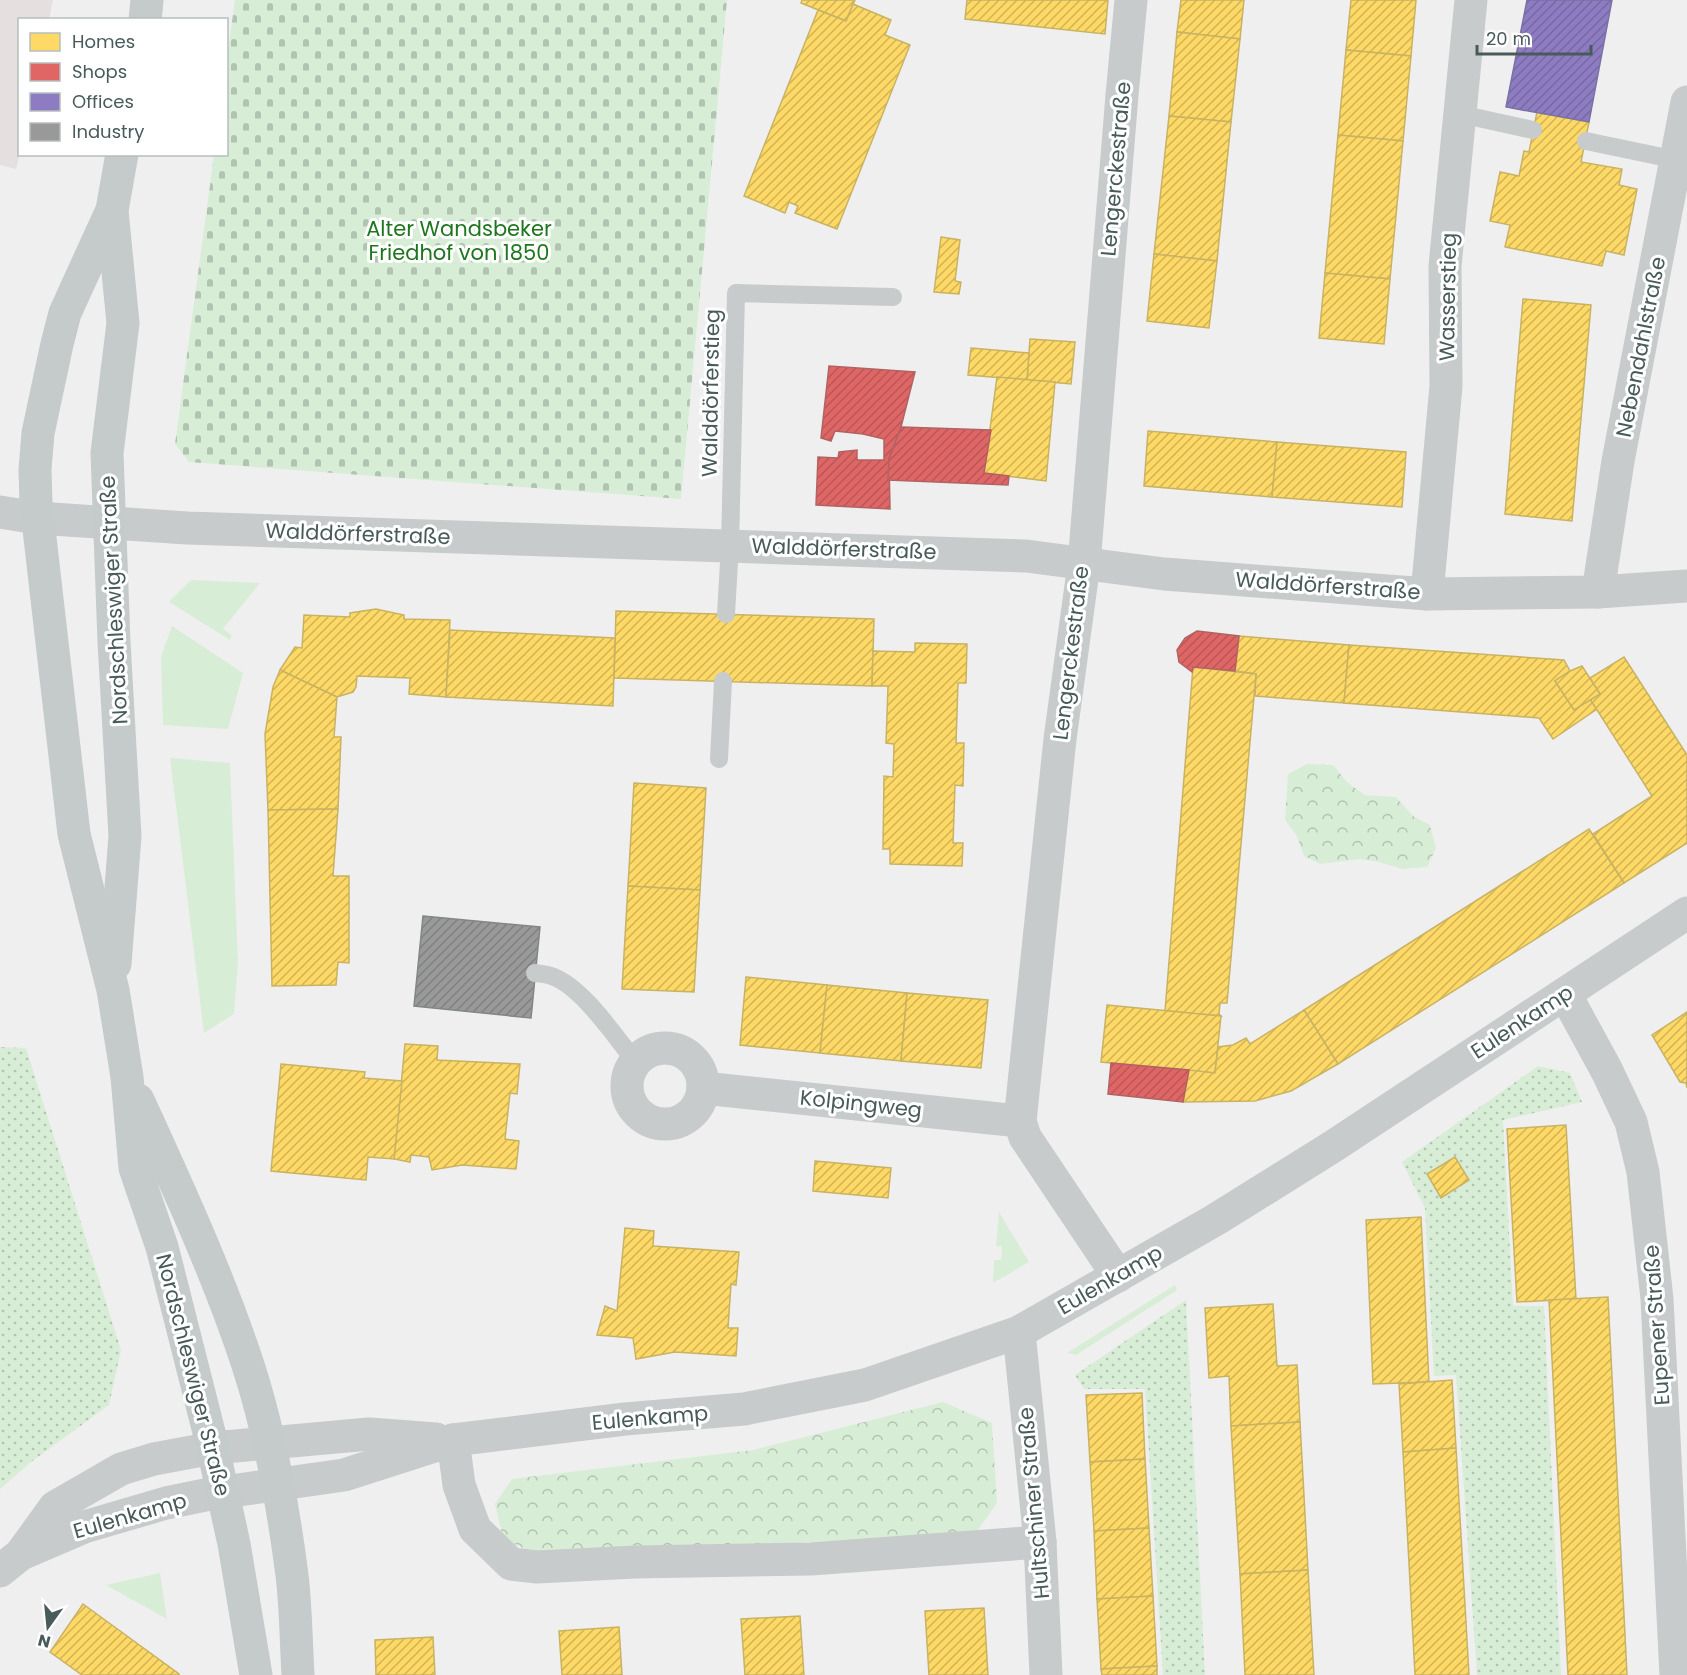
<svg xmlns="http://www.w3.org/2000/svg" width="1687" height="1675" font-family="Poppins,sans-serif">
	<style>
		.commercial { fill: #e5dfdf }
		.grass { fill: #d8edd6 }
		.cemetery { fill: url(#cemetery-stones) }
		.park { fill: url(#park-crowns) }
		.garden { fill: url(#garden-dots) }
		.homes { fill: url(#homes-hatch); stroke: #c8b362; stroke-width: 1.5 }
		.shops { fill: url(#shops-hatch); stroke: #b26262; stroke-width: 1.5 }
		.offices { fill: url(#offices-hatch); stroke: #7972a4; stroke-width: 1.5 }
		.industry { fill: url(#industry-hatch); stroke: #818686; stroke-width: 1.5 }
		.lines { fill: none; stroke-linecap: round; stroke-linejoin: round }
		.lane { stroke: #c7cbcb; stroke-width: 18 }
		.street { stroke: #c7cbcb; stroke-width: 33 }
		.secondary { stroke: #c7cbcb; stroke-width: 33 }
		.primary { stroke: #c5cacb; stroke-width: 33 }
		.labels { text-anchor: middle; stroke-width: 6; stroke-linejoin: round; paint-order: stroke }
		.street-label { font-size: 21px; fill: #485a5a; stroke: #fff }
		.park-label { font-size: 21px; fill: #1e761e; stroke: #fff }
	</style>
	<defs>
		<pattern id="cemetery-stones" width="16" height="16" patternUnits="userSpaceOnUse" patternTransform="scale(1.5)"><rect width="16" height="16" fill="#d8edd6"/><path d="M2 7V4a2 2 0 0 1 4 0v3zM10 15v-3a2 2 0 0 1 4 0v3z" fill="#b1c3b1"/></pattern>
		<pattern id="park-crowns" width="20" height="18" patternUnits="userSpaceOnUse" patternTransform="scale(1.5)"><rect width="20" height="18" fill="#d8edd6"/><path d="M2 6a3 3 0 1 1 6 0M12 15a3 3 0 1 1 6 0" fill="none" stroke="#b1c3b1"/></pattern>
		<pattern id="garden-dots" width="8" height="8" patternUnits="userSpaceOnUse" patternTransform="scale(1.5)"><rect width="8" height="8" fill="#d8edd6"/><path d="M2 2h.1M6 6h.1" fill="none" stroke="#b1c3b1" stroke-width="1.8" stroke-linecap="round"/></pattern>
		<pattern id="homes-hatch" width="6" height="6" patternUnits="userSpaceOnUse" patternTransform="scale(1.5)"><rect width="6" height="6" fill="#ffd966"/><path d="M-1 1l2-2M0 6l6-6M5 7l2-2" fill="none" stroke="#d0b357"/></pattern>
		<pattern id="shops-hatch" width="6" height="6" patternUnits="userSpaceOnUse" patternTransform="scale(1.5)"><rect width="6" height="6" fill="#e06666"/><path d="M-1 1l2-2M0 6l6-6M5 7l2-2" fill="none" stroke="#b85757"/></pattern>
		<pattern id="offices-hatch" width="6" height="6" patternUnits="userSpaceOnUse" patternTransform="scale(1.5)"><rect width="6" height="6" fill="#8e7cc3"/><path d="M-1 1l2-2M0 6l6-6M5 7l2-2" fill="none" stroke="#7669a1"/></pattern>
		<pattern id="industry-hatch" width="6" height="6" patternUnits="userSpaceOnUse" patternTransform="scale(1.5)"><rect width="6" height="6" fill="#999"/><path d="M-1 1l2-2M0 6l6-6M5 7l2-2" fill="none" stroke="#7f8080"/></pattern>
	</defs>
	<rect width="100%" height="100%" fill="#f0eff0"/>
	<polygon class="commercial" points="0,0 53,0 49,19 20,20 20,153 16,169 0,165"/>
	<g class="grass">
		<polygon points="191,580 260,583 223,629 232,635 230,640 169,602"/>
		<polygon points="172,626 243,673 228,729 163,725 161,657"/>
		<polygon points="170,758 230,763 238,964 234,1014 204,1033"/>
		<polygon points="999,1212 1029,1262 993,1283 994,1260 1001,1260 1002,1246 996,1246"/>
		<polygon points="1175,1285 1177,1290 1076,1355 1067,1353"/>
		<polygon points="160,1573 167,1619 106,1585"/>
	</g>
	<polygon class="cemetery" points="235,0 727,0 681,499 189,462 175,444 214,155 226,154 226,65"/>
	<g class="park">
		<polygon points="1307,764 1333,765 1347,782 1365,795 1396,797 1413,816 1430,825 1436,848 1427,867 1402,869 1379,862 1360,859 1320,864 1304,856 1297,836 1285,820 1288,774"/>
		<polygon points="943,1402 992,1423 997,1503 975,1534 541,1556 503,1539 495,1504 512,1479 753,1450"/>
	</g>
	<g class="garden">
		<polygon points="0,1047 26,1048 121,1350 109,1405 31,1462 0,1489"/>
		<polygon points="1538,1066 1570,1073 1582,1102 1503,1120 1513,1306 1544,1306 1561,1675 1477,1675 1456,1375 1434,1376 1425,1208 1402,1162"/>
		<polygon points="1186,1300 1205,1675 1163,1675 1145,1389 1084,1389 1075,1375"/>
	</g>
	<g class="homes">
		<polygon points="802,0 855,0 846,21 801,3"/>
		<polygon points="967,0 1108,0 1105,34 965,19"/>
		<polygon points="1181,0 1244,0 1240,39 1177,32"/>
		<polygon points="1351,0 1416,0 1411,56 1346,50"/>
		<polygon points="853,4 891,20 885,35 910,45 837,229 795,213 798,206 789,202 785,213 744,196 818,10 846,21"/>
		<polygon points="1177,32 1240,39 1231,122 1169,116"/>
		<polygon points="1346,50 1411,56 1403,141 1338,135"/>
		<polygon points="1537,112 1589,122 1581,162 1622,169 1619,185 1637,189 1624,255 1606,251 1602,266 1505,247 1510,225 1490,221 1500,172 1519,176 1524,151 1529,152"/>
		<polygon points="1169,116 1231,122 1217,261 1154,254"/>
		<polygon points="1338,135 1403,141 1390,279 1325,273"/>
		<polygon points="941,237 960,240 955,281 961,282 959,294 934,292"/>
		<polygon points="1154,254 1217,261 1209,328 1147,321"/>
		<polygon points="1325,273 1390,279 1384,344 1319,338"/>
		<polygon points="1523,299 1591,305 1572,521 1505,514"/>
		<polygon points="1030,339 1075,342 1071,384 1027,380"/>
		<polygon points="971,348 1029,353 1027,380 968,375"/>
		<polygon points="997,377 1055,382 1046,481 984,473"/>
		<polygon points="1148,431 1277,442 1272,497 1144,486"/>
		<polygon points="1277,442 1406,452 1402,507 1272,497"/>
		<polygon points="376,609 404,615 404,619 450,620 446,697 409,694 410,678 357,676 356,687 353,692 337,697 280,670 295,647 302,648 304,615 350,617 350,613"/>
		<polygon points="616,611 874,619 872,686 614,678"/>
		<polygon points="450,630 615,638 613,706 446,697"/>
		<polygon points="1239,636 1349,645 1344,703 1255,696 1256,674 1235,671"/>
		<polygon points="915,643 967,644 966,683 958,683 956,743 964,743 963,786 955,785 953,843 963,843 962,866 890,864 890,849 883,849 884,776 893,777 894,744 886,743 888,686 872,686 873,651 915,652"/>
		<polygon points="1349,645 1564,660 1570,671 1555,681 1574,710 1590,699 1597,709 1553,739 1539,718 1344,703"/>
		<polygon points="1624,657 1687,755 1687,843 1624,883 1593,834 1652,796 1590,699 1600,694 1590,678"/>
		<polygon points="1582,666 1600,694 1574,710 1555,681 1570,671"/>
		<polygon points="1193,667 1256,674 1227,1003 1220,1003 1219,1014 1221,1016 1165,1011"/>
		<polygon points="280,670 337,697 334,737 341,737 338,809 268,810 265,734 273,687"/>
		<polygon points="634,783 706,788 700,890 628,886"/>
		<polygon points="338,809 333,876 349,876 349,963 338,962 336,985 272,986 268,810"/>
		<polygon points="1589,829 1624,883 1338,1064 1304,1010"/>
		<polygon points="628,886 700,890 694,992 622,989"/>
		<polygon points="746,977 827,985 820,1053 740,1045"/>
		<polygon points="827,985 907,993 901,1061 820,1053"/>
		<polygon points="907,993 988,1000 981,1068 901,1061"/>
		<polygon points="1107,1005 1221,1016 1215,1073 1101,1062"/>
		<polygon points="1304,1010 1338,1064 1291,1091 1255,1101 1183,1102 1189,1070 1215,1073 1218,1047 1233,1045 1246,1038 1250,1044"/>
		<polygon points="1687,1012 1687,1088 1686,1083 1680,1082 1652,1035"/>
		<polygon points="405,1044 438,1046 437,1060 520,1064 517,1094 510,1093 505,1139 519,1141 516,1169 462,1165 432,1170 429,1157 411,1155 410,1162 394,1159"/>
		<polygon points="281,1064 365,1072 364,1078 402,1081 394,1159 368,1157 366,1180 271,1171"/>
		<polygon points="1566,1125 1576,1299 1517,1302 1507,1129"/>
		<polygon points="1455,1157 1469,1180 1441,1198 1427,1174"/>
		<polygon points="815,1161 891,1168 888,1198 813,1191"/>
		<polygon points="1421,1217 1429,1382 1373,1384 1366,1220"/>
		<polygon points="625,1228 654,1231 653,1246 739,1252 736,1285 731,1284 728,1328 738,1328 736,1356 675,1352 636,1359 633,1338 597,1335 605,1306 617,1311"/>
		<polygon points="1608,1297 1627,1675 1568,1675 1549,1300"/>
		<polygon points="1273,1304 1277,1366 1297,1365 1300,1422 1231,1426 1229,1376 1209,1378 1205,1308"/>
		<polygon points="1452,1380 1456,1448 1403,1452 1399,1384"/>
		<polygon points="1142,1393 1145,1459 1090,1462 1086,1395"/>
		<polygon points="1300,1422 1308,1570 1240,1574 1231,1426"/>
		<polygon points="1456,1448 1469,1675 1415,1675 1403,1452"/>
		<polygon points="1145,1459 1149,1528 1094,1531 1090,1462"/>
		<polygon points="1149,1528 1153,1596 1097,1599 1094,1531"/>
		<polygon points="1308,1570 1314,1675 1245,1675 1240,1574"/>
		<polygon points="1153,1596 1157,1666 1101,1669 1097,1599"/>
		<polygon points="83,1604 179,1674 179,1675 82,1675 50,1652"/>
		<polygon points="984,1608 988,1675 929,1675 925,1611"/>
		<polygon points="800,1616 804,1675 745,1675 741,1619"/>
		<polygon points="619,1627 622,1675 562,1675 559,1631"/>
		<polygon points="433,1637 435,1675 376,1675 375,1640"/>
		<polygon points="1157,1666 1157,1675 1102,1675 1101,1669"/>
	</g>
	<g class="shops">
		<polygon points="829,366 915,372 901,427 889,459 890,509 816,505 818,457 838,458 839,452 857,450 857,460 884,460 884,439 863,434 835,431 831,441 821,438"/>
		<polygon points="901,427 991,430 984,473 1009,476 1008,485 888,480 889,459"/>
		<polygon points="1197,631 1239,636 1235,671 1193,667 1192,672 1179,662 1177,650 1185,638"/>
		<polygon points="1111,1063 1189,1070 1183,1102 1108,1094"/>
	</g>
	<polygon class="offices" points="1527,0 1612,0 1589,122 1506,107"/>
	<polygon class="industry" points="423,916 540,927 531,1018 414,1006"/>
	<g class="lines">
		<g class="lane">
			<polyline points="1460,114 1533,130"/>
			<polyline points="1586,141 1677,160"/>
			<polyline points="726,614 730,545 736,293 893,297"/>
			<polyline points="719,759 723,681"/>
			<path d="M535 973C542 974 548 974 554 977 584 989 615 1037 636 1062"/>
		</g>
		<g class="street">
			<polyline points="1598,592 1618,461 1687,102"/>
			<polyline points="1427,594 1446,386 1445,266 1471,0"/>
			<polyline points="1565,994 1607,1071 1631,1122 1643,1172 1657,1299 1676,1675"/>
			<circle cx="665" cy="1086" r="38"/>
			<polyline points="703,1088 1020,1121"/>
			<polyline points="1118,1276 1025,1137 1020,1121 1060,739 1084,564 1122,95 1131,0"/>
			<polyline points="1019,1332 1040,1542 1046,1675"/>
			<polyline points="453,1440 459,1485 475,1529 511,1564 537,1567 635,1562 811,1559 1040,1542"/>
			<polyline points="21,1554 84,1527 166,1503 210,1494 344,1475 453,1440 625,1419 744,1409 865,1385 1019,1332 1215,1220 1332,1147 1687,913"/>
			<polyline points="0,1571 21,1554 55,1507 121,1469 154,1459 213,1448 369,1434 436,1439"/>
		</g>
		<polyline class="secondary" points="0,512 37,518 187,528 1026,556 1164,574 1427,594 1598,592 1687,586"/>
		<g class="primary">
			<polyline points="145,20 147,0"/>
			<polyline points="122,154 112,210 65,313 57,344 38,433 35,470 36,503 74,834 113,990 127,1077 135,1168 162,1247 213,1448 234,1544 256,1675"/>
			<polyline points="112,211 123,323 107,453 114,642 125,836 115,964"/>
			<path d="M138 1100C178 1188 218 1274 248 1365 270 1433 283 1505 292 1575 296 1608 296 1642 298 1675"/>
		</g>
	</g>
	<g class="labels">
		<g class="street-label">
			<text transform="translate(1116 169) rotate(-85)" y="7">Lengerckestraße</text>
			<text transform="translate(1448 297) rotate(-89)" y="7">Wasserstieg</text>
			<text transform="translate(1641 347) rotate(-79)" y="7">Nebendahlstraße</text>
			<text transform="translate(711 393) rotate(-89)" y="7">Walddörferstieg</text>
			<text transform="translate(358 534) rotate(2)" y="7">Walddörferstraße</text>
			<text transform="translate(844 549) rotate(2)" y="7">Walddörferstraße</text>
			<text transform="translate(1328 586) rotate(4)" y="7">Walddörferstraße</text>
			<text transform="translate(114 600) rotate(-93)" y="7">Nordschleswiger Straße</text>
			<text transform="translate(1071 653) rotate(-83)" y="7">Lengerckestraße</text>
			<text transform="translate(1522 1022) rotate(-33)" y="7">Eulenkamp</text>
			<text transform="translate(861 1104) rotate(6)" y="7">Kolpingweg</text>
			<text transform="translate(1110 1280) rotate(-30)" y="7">Eulenkamp</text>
			<text transform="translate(1657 1325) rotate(-94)" y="7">Eupener Straße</text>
			<text transform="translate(193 1375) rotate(76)" y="7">Nordschleswiger Straße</text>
			<text transform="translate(650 1418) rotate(-5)" y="7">Eulenkamp</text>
			<text transform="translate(1034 1503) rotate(-95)" y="7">Hultschiner Straße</text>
			<text transform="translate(130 1516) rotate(-16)" y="7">Eulenkamp</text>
		</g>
		<g class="park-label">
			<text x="459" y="236">Alter Wandsbeker<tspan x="459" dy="24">Friedhof von 1850</tspan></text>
		</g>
	</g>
	<rect x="18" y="18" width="210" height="138" fill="#ffffff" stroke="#b6bdbd" stroke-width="1.5"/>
	<rect x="30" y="33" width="30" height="18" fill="#ffd966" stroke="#b6bdbd" stroke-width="1.5"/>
	<text x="72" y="48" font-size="18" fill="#485a5a">Homes</text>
	<rect x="30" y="63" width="30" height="18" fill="#e06666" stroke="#b6bdbd" stroke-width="1.5"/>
	<text x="72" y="78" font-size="18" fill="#485a5a">Shops</text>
	<rect x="30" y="93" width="30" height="18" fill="#8e7cc3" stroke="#b6bdbd" stroke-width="1.5"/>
	<text x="72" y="108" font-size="18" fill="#485a5a">Offices</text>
	<rect x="30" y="123" width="30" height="18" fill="#999999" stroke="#b6bdbd" stroke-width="1.5"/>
	<text x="72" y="138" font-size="18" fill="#485a5a">Industry</text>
	<g transform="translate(48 1627) rotate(195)" stroke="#ffffff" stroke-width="4.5" paint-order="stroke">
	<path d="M0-4.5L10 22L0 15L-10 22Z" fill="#485a5a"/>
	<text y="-9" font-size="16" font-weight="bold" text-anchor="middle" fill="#485a5a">N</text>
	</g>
	<path d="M1477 45v9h114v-9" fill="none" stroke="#485a5a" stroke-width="3"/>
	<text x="1486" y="45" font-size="18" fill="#485a5a" stroke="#ffffff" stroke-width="4.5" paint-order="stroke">20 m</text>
</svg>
